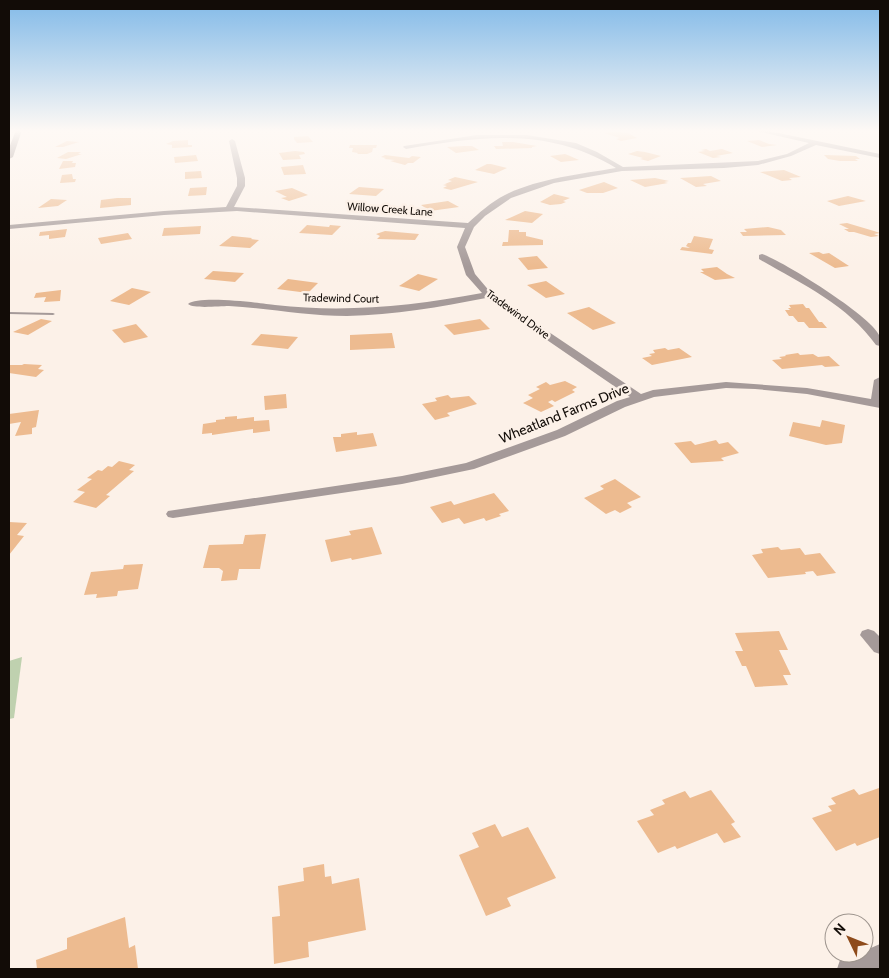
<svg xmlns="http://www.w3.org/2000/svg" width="889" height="978" font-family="Cabin,sans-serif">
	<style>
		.green { fill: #bfd1af }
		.building { fill: #edbb90 }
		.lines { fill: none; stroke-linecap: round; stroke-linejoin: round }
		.lane { fill: #a59a99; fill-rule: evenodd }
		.street { fill: #a59a99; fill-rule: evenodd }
		.secondary { fill: #7e6f6e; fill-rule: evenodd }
		.labels { text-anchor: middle; stroke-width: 5; stroke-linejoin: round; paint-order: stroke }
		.far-street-label { font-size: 11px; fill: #120c07; stroke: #fcf1e8 }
		.street-label { font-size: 14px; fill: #120c07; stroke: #fcf1e8 }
	</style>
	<rect width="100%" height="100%" fill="#fcf1e8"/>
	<polygon class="green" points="22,657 14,718 9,719 9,661"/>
	<g class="building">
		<polygon points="616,131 628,133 637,138 621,141 616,139 620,138 604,133"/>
		<polygon points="308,136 313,142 297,143 294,139 294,137"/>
		<polygon points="188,140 188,145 192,145 192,147 172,148 172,145 166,144 173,141"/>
		<polygon points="759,140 769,144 777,145 762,147 747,141"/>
		<polygon points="67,141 79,142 63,147 55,147"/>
		<polygon points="502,142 513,142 537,146 532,147 532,148 496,149 494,146 503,146"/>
		<polygon points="350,145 377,145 376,148 373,148 372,152 367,154 357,154 358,153 352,152 353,148 349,148"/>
		<polygon points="464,146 472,146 479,150 456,153 447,147"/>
		<polygon points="706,149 710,151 722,149 733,153 716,156 721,157 713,158 698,152 705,151 701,150"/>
		<polygon points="295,151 304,152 305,154 299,155 301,159 283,160 279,153"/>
		<polygon points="637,151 645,152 661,156 648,161 640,159 643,158 628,154"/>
		<polygon points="68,152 81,152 78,154 82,154 66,159 57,158"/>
		<polygon points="565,154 570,156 579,160 561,162 550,156"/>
		<polygon points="196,155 198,161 175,163 174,157"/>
		<polygon points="385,155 409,158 412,156 421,157 413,163 408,163 405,165 390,161 395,160 384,159 386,158 381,157"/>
		<polygon points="824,155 856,156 860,159 855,159 858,161 840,161 828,159"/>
		<polygon points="63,161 73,161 72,163 76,163 75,167 59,169"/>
		<polygon points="487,164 491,164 507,168 494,174 475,170"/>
		<polygon points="303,165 306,174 284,175 281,167"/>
		<polygon points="784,170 801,177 789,178 792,180 782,181 760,172"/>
		<polygon points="201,171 202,178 185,179 185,172"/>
		<polygon points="72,174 73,179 76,179 75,182 60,183 62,175"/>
		<polygon points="711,176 721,181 703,184 707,186 696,187 680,178"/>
		<polygon points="455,177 478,182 451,190 443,188 447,186 443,185 447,184 445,184 452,181 448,180"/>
		<polygon points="655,178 669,181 664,182 668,183 645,187 630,180"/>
		<polygon points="604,182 618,188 603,193 587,193 579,190"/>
		<polygon points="207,187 206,195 188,196 190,188"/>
		<polygon points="359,187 384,189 376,196 349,194"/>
		<polygon points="292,188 308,195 289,201 281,198 287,197 275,191"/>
		<polygon points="554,194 570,198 563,201 566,202 561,204 550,205 540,202"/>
		<polygon points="848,196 866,201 839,206 827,201"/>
		<polygon points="117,198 131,198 131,205 100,208 101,200"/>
		<polygon points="51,199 67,200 58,206 38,208"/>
		<polygon points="448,201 459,207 430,211 421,205"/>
		<polygon points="525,211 543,214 532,223 505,220"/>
		<polygon points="847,223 874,231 880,233 874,234 879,236 871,237 854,232 849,232 844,229 849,229 839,224"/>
		<polygon points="307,225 329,227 330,225 341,226 332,235 299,233"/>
		<polygon points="201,226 200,234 162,236 164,228"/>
		<polygon points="768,227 781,230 786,235 743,236 740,232 747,232 744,229"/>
		<polygon points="67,229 65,237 49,239 49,235 39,236 40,232"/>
		<polygon points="509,230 519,230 519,232 526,232 526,236 543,240 543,245 502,246 503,242 508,242"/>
		<polygon points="385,231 419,234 415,240 377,239 380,236 376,234"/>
		<polygon points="128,233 132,239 101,244 98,238"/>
		<polygon points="232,236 252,238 251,239 259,240 250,248 219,246"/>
		<polygon points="694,236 713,239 709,249 714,250 712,254 680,250 682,247 690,248 686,246 688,243 691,243"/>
		<polygon points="819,252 823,254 829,253 849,266 835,268 809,253"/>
		<polygon points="537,256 548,268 528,270 518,258"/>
		<polygon points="717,267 727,274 735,278 715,280 700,272 704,272 701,269"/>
		<polygon points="213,271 244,273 235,282 204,279"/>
		<polygon points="418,274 438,279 419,291 399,286"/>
		<polygon points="288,279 318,283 308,293 277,289"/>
		<polygon points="546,281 565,294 546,298 527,285"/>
		<polygon points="132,288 151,292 129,305 110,301"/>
		<polygon points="61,290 60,301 44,302 46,297 34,298 36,293"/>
		<polygon points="803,304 806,308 809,308 819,322 822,322 827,328 809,328 804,322 798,322 793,316 789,316 785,310 790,310 788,308 791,308 789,305"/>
		<polygon points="589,307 616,323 593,330 567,313"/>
		<polygon points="41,319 52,321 28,335 13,332"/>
		<polygon points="480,319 490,329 454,335 444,325"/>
		<polygon points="136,324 148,337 124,343 112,330"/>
		<polygon points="392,333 395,348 350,350 350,335"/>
		<polygon points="261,334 298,337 288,349 251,345"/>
		<polygon points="665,348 668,350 679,348 692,357 652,365 642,358 652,356 649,354 655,353 653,350"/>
		<polygon points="798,353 800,355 813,354 818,357 829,356 840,366 825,367 822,365 782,369 772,360 782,359 779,357 786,356 785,355"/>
		<polygon points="24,364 42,365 38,369 44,370 36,377 9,373 9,365 22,365"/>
		<polygon points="565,381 577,387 572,390 575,392 555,402 552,400 548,402 554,406 541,412 523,403 533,398 528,395 540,389 536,387 546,382 550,385"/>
		<polygon points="286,394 287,408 265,410 264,396"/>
		<polygon points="448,395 451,398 469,396 477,404 447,413 450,416 435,420 422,404 437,401 435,398"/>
		<polygon points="39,410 36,427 32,428 32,434 15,436 21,422 9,424 9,414"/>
		<polygon points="237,416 237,419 254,417 254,421 269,420 270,431 253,433 253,429 212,435 212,433 202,434 203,424 216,422 216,420 225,419 225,417"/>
		<polygon points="822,420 845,425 842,443 826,445 789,436 793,422 820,427"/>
		<polygon points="357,432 357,435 373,433 377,446 336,452 333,437 341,437 341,434"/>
		<polygon points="716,440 719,444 728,442 739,453 721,458 724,461 691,463 674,443 691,441 695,445"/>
		<polygon points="119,461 135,465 129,470 134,471 106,495 110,496 96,508 73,502 85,492 77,490 92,479 87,478 98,470 102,471 108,466 112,467"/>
		<polygon points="615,479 641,497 627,503 632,507 620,513 615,510 606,514 584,498 604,489 600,486"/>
		<polygon points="494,493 509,511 499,514 501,516 486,521 484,518 464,524 459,518 442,523 430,507 451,501 454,505"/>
		<polygon points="9,522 27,523 17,535 24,536 9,555"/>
		<polygon points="372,527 382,554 352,560 351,558 331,562 325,540 351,535 349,531"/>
		<polygon points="266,534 260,569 239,569 237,580 221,581 223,571 219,568 203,568 209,545 243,544 245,535"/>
		<polygon points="778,547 781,550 800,548 805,555 820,553 836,573 817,576 813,571 805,572 806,574 768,578 752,555 763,553 761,549"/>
		<polygon points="143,564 138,589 118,591 117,596 96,598 97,594 84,595 91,572 123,569 124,565"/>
		<polygon points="779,631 788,650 779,650 791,675 783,675 788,685 755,687 746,666 742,666 735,651 743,651 735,633"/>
		<polygon points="879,788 880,837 857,846 855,843 836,851 812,818 832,811 828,806 836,804 831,798 854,789 859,795"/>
		<polygon points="711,790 735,822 731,824 741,837 724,843 717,833 677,849 675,846 658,853 637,821 654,815 650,810 665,804 662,800 685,791 690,798"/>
		<polygon points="495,824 502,837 528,827 556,878 507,898 511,906 486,916 459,855 479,847 472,833"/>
		<polygon points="324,864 325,877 331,876 332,884 359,878 366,930 308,942 309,957 274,964 272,917 280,916 278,886 304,881 303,868"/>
		<polygon points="125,917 129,948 135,945 138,969 37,969 36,960 67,949 67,938"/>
	</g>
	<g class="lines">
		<polygon class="lane" points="9,312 53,313 55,314 53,315 9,314"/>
		<g class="street">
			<path d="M752 130H764L880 154V158L816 145 791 156 758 165 724 168 622 171 554 183 511 198 485 216 474 227 465 247 475 274 491 293 641 394 653 390 726 382 807 388 871 399 874 380 880 377V408L807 394 755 389 726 388 654 397 625 407 565 436 474 469 402 484 173 518 168 517 166 514 168 511 402 476 466 463 557 430 617 401 630 397 486 298C440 307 394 315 347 316 307 316 268 308 229 306 219 306 194 309 188 304 199 295 259 303 275 305 346 313 412 306 482 293L466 275 457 247 465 228 237 211 164 215 9 229V225L164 211 226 207 237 186V178L229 141 232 139 235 141 245 178V186L234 207 468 223C479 213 491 202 505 195 536 179 581 174 616 168 549 127 480 136 406 149L403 147 404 146 477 135H527L576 143 597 152 623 167 758 161 787 154 809 143Z"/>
			<path d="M762 254C783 261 871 316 879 335 881 338 880 342 880 346L876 345C848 305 800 283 759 259V255Z"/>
			<polygon points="868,629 874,631 880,637 880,654 874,652 860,635 862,631"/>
			<polygon points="880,944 880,968 837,969 840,960 858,953 864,953 864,951"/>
		</g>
		<polygon class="secondary" points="16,130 22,130 13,157 9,159 9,148"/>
	</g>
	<linearGradient id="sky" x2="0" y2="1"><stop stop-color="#82bae8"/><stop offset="0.49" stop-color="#fef9f5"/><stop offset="1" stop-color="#fef9f5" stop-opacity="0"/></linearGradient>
	<rect width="889" height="267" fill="url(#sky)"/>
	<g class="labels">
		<g class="far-street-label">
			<text transform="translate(390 209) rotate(4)" y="4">Willow Creek Lane</text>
			<text transform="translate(341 298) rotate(1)" y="4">Tradewind Court</text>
			<text transform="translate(518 314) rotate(36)" y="4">Tradewind Drive</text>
		</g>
		<g class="street-label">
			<text transform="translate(564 413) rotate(-22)" y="5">Wheatland Farms Drive</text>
		</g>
	</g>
	<rect width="889" height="978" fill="none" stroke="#120c07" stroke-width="20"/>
	<g transform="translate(849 938) rotate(313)"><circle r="24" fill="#fcf1e8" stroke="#9e958e"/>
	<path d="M0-4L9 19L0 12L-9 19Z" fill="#8e4b1b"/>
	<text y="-8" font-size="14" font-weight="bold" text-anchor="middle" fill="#120c07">N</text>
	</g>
</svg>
